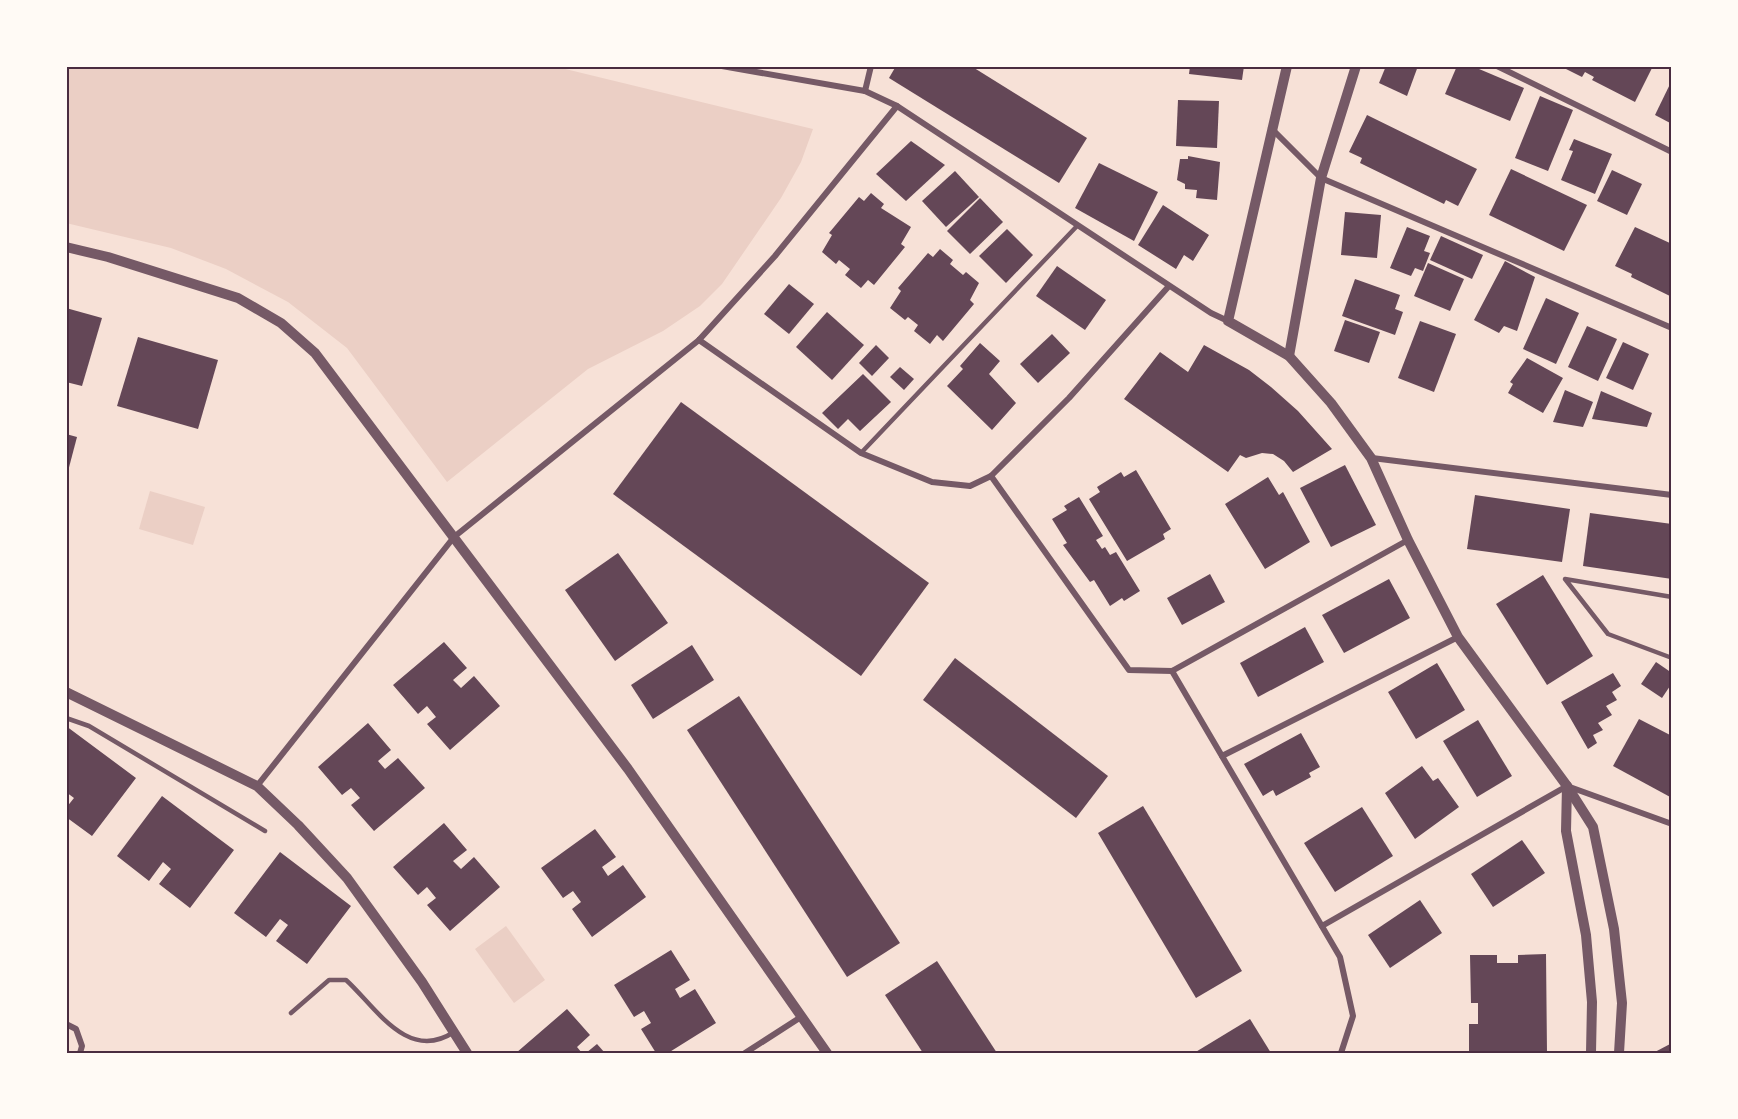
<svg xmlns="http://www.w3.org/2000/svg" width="1738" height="1119" font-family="Ubuntu,sans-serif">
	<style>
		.green { fill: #ebcfc5 }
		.building { fill: #644757 }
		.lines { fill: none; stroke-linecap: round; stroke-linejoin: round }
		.service { stroke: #755966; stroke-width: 4.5 }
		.minor { stroke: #755966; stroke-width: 6 }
		.tertiary { stroke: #755966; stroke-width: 10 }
		.neatline { fill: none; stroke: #4a2c40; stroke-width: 2 }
	</style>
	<rect width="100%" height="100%" fill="#f7e1d7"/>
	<g class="green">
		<polygon points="66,66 553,66 813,129 801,162 781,198 722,284 700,306 663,331 588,369 447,482 347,348 288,302 226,269 171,248 66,223"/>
		<polygon points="150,491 205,507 193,545 139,529"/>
		<polygon points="506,926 545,980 514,1003 475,949"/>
	</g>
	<g class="building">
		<polygon points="896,66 971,66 1087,138 1059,183 889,78"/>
		<polygon points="1190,66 1244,66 1242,80 1189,74"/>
		<polygon points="1386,66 1418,66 1407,96 1379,83"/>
		<polygon points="1457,66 1472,66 1524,88 1510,121 1445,94"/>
		<polygon points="1560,66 1653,66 1635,102 1592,80 1594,77 1585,72 1582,77"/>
		<polygon points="1672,80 1672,124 1655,115"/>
		<polygon points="1540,96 1573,110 1548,171 1515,158"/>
		<polygon points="1178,100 1219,101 1217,148 1176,146"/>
		<polygon points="1367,115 1477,169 1458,206 1446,200 1444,204 1360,163 1362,158 1349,152"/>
		<polygon points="1574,139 1612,154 1595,194 1561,180 1573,151 1569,150"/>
		<polygon points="911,141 945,165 906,201 876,174"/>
		<polygon points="1188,156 1220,162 1217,200 1196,198 1197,190 1185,189 1185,184 1177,180 1180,159 1188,159"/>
		<polygon points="1099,163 1158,192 1134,241 1075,208"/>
		<polygon points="1511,169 1587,205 1564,251 1489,215"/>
		<polygon points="1612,170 1642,184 1627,215 1597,201"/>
		<polygon points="955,171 979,197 946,227 922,201"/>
		<polygon points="871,193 884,204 881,208 911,227 901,244 905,247 874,285 868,280 861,288 845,275 850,269 839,260 836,264 822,252 832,235 829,233 859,197 864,201"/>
		<polygon points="980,198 1003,222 970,254 947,231"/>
		<polygon points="1163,205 1209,235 1193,261 1184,255 1176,269 1138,245"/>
		<polygon points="1345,212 1381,215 1377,258 1341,255"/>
		<polygon points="1407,227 1430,236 1424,251 1430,253 1423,271 1415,268 1411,276 1390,268"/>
		<polygon points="1635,227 1672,244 1672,297 1631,277 1632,274 1615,266"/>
		<polygon points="1007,229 1033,255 1006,283 979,256"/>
		<polygon points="1441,236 1483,255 1472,279 1430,260"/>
		<polygon points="940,249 953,260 950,264 963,275 966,272 979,283 970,300 974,304 943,341 937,335 930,344 914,331 918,325 908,317 905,320 890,308 901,291 898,288 928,253 933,257"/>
		<polygon points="1505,261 1535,277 1517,331 1504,326 1499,333 1474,320"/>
		<polygon points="1428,263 1464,279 1450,311 1414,296"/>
		<polygon points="1057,266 1106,300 1085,330 1036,296"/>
		<polygon points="1355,279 1400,295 1395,309 1403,312 1395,335 1342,316"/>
		<polygon points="789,284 814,304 789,334 764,314"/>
		<polygon points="1546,298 1579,313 1556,364 1523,349"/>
		<polygon points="66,308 102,318 82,386 66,382"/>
		<polygon points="827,312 864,345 832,380 796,347"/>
		<polygon points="1345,320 1380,332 1369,363 1334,351"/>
		<polygon points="1420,321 1456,334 1434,392 1398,378"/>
		<polygon points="1587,326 1617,339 1598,381 1568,367"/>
		<polygon points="1052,334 1070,353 1038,383 1020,364"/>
		<polygon points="138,337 218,360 198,429 117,406"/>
		<polygon points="1623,342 1649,354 1633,390 1606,378"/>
		<polygon points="980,343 1000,361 989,374 1016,403 992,430 947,386 963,369 960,366"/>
		<polygon points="876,345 889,358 872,376 859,363"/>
		<polygon points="1204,345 1249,370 1271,387 1298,411 1332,449 1293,472 1284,461 1273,454 1262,453 1246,458 1240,455 1228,472 1124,399 1160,352 1188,372"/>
		<polygon points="1527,358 1563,378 1543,413 1508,393 1513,384 1510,382"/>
		<polygon points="900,367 914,379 904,390 890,377"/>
		<polygon points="863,374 891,402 860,431 848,419 838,429 822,413"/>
		<polygon points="1565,390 1593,402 1583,427 1553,422"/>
		<polygon points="1601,391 1652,413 1647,427 1592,419"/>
		<polygon points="681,402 929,583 861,676 613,494"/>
		<polygon points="66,434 77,437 67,475 66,475"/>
		<polygon points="1345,465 1376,525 1331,547 1300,488"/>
		<polygon points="1136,470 1171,529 1163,534 1165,539 1127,561 1089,499 1100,492 1097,487 1121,472 1124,477"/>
		<polygon points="1268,477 1279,495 1283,492 1310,542 1265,569 1225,504"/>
		<polygon points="1475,495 1570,509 1562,562 1467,549"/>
		<polygon points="1079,497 1103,536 1096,540 1102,549 1105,547 1110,555 1116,552 1140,591 1124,601 1122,598 1110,606 1094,580 1090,582 1063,545 1067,543 1052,519 1067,510 1064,506"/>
		<polygon points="1590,513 1672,524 1672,579 1583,566"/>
		<polygon points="618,553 668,623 615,661 565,590"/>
		<polygon points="1210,574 1225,602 1182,625 1167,598"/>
		<polygon points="1543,575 1593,656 1547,685 1496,604"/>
		<polygon points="1389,579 1410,618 1344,653 1322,615"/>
		<polygon points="1305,627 1324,662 1258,697 1240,663"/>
		<polygon points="444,642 467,668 453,680 461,688 474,676 500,706 450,750 427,724 436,717 427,706 418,714 393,685"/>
		<polygon points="692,645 714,680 653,719 631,685"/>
		<polygon points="955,658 1108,776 1076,818 923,700"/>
		<polygon points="1656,662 1672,673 1672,683 1662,698 1641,684"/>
		<polygon points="1437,663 1465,710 1416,739 1388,692"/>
		<polygon points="1613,673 1621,686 1612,692 1617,700 1606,706 1612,715 1598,723 1603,730 1593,735 1597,743 1588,749 1561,702"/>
		<polygon points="739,696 900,943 847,977 687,730"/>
		<polygon points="1639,719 1672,736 1672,798 1613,766"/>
		<polygon points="1478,720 1512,776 1477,797 1443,741"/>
		<polygon points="368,723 391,750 378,761 385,769 398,758 425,788 374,831 351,805 360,798 351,788 342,795 318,767"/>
		<polygon points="66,726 136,778 92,836 66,817 66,808 74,798 66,792"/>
		<polygon points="1301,733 1320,767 1309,773 1311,777 1276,796 1273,790 1263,796 1244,764"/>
		<polygon points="1422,766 1433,781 1438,778 1459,807 1415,839 1385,793"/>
		<polygon points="162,796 234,850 190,908 159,884 171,869 163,862 149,881 117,856"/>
		<polygon points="1143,806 1242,971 1196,998 1098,833"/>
		<polygon points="1362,807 1393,856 1335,892 1304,843"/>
		<polygon points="444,823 467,850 453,861 461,869 474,857 500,887 450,931 427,905 436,898 427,887 418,895 393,867"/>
		<polygon points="595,829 616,857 602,867 608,876 623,865 646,897 592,937 572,909 581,902 573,891 563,898 541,868"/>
		<polygon points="1522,840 1545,873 1493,907 1471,874"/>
		<polygon points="280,852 351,906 307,964 276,941 288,925 280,919 266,937 234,913"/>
		<polygon points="1420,900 1442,933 1390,968 1368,935"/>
		<polygon points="671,950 690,980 675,989 680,998 695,989 716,1023 668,1053 656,1053 641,1029 651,1023 644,1011 634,1017 614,985"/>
		<polygon points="1546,954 1547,1053 1469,1053 1469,1024 1478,1024 1478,1003 1471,1003 1470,955 1497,955 1497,963 1518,963 1518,955"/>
		<polygon points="937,961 997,1053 923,1053 885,995"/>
		<polygon points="567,1009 590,1035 577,1047 582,1053 516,1053"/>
		<polygon points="1250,1019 1271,1053 1194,1053"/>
		<polygon points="1672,1043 1672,1053 1653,1053"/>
		<polygon points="597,1044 605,1053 586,1053"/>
	</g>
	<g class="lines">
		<g class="service">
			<polyline points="861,453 1077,226"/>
			<polyline points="1672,597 1565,579 1608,634 1672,658"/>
			<polyline points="66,718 89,726 265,831"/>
			<path d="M291 1013 329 980H346C375 1006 407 1063 454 1032"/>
		</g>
		<g class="minor">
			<polyline points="722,66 865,91 897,106 1211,313 1228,321"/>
			<polyline points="1497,66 1672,152"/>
			<polyline points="865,91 871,66"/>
			<polyline points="1271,128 1321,178 1672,328"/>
			<polyline points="699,340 861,453 932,482 970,486 991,476 1069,398 1169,286"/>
			<polyline points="1372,458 1672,495"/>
			<polyline points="991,476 1129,670 1172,671 1408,540"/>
			<polyline points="1172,671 1340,957 1353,1016 1341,1053"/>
			<polyline points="1222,756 1458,637"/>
			<polyline points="257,786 454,537 699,340 775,256 897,106"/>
			<polyline points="1322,926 1567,786 1672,824"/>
			<polyline points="66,1024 76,1029 82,1046 80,1053"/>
			<polyline points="745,1053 801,1017"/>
		</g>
		<g class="tertiary">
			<polyline points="1287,66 1228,321 1289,356 1331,403 1371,458 1408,540 1458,637 1567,786 1593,827 1614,929 1622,1003 1619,1053"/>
			<polyline points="66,247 108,257 238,298 281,323 315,353 628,769 827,1053"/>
			<polyline points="1289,356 1321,178 1356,66"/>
			<polyline points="66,692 257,786 298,825 347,878 422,982 467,1053"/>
			<polyline points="1567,786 1566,831 1586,935 1592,1002 1591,1053"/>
		</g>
	</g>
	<rect width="1738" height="1119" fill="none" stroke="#fffaf5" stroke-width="135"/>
	<rect x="68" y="68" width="1602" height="984" class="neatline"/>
</svg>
